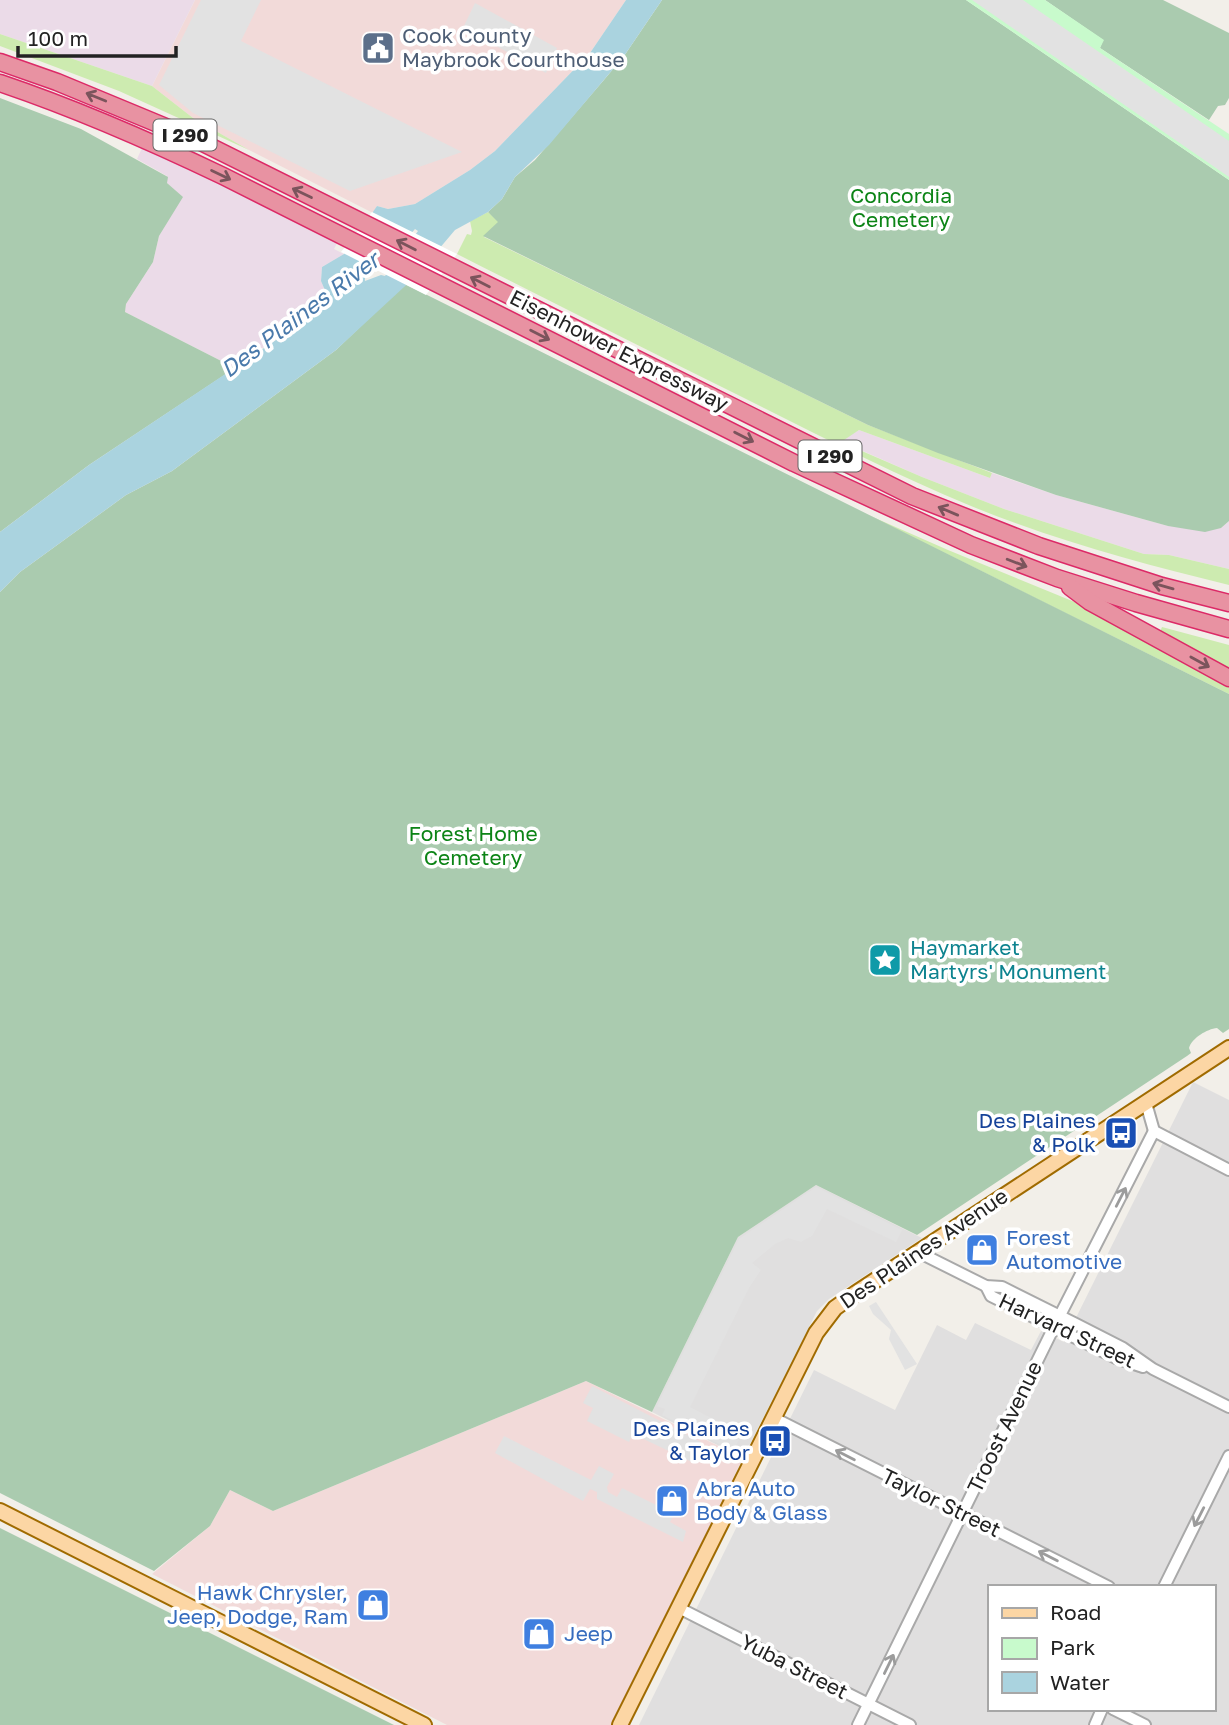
<svg xmlns="http://www.w3.org/2000/svg" width="1229" height="1725" font-family="'Golos Text',sans-serif">
	<style>
		.residential { fill: #e0dfdf; fill-rule: evenodd }
		.commercial { fill: #f2dad9 }
		.industrial { fill: #ebdbe8 }
		.grass { fill: #cdebb0 }
		.cemetery { fill: #aacbaf }
		.park { fill: #c8facc }
		.parking { fill: #e2e2e2 }
		.water { fill: #aad3df; fill-rule: evenodd }
		.pier { fill: #fff }
		.lines { fill: none; stroke-linecap: round; stroke-linejoin: round }
		.minor-casing { stroke: #a9a9a9; stroke-width: 14 }
		.major-casing { stroke: #a06b00; stroke-width: 18 }
		.highway-casing { stroke: #dc2a67; stroke-width: 19 }
		.minor { stroke: #fff; stroke-width: 10 }
		.major { stroke: #fcd6a4; stroke-width: 14 }
		.highway { stroke: #e892a2; stroke-width: 16 }
		.oneway { stroke: #7b545c }
		.oneway2 { stroke: #9c9c9c }
		.labels { text-anchor: middle; stroke-width: 7; stroke-linejoin: round; paint-order: stroke }
		.shield { fill: #fff; stroke: #646464; stroke-width: 2 }
		.shield-label { font-size: 19px; font-weight: bold; fill: #222 }
		.service-label { font-size: 21px; fill: #4e5e75; stroke: #fff; text-anchor: start }
		.park-label { font-size: 21px; fill: #0c8416; stroke: #fff }
		.street-label { font-size: 21px; fill: #222; stroke: #fff }
		.culture-label { font-size: 21px; fill: #0d838f; stroke: #fff; text-anchor: start }
		.transit-label { font-size: 21px; fill: #164399; stroke: #fff; text-anchor: end }
		.shop-label { font-size: 21px; fill: #366cbe; stroke: #fff; text-anchor: start }
		.water-label { font-size: 23px; font-style: italic; fill: #4a7aab; stroke: #fff }
	</style>
	<rect width="100%" height="100%" fill="#f2efe9"/>
	<g class="residential">
		<path d="M1193 1082 1229 1100V1725H639L814 1370 895 1410 937 1325 966 1340 975 1323 1031 1350 1041 1331 1064 1342ZM989 1587H1213V1709H989Z"/>
		<polygon points="816,1185 922,1238 829,1299 817,1311 743,1458 652,1412 738,1237"/>
	</g>
	<g class="commercial">
		<polygon points="195,0 626,0 590,53 495,151 470,170 415,204 388,209 377,206 373,213 249,150 193,118 152,86"/>
		<polygon points="586,1381 743,1458 612,1725 447,1725 152,1574 210,1526 230,1490 273,1511"/>
	</g>
	<g class="industrial">
		<polygon points="0,0 195,0 152,86 0,34"/>
		<polygon points="142,148 235,191 330,239 337,243 334,249 344,254 322,267 321,281 327,295 306,320 296,324 235,368 125,312 126,304 153,262 159,236 182,197 167,183 167,176 137,159"/>
		<polygon points="859,430 990,478 992,473 1056,495 1168,526 1221,528 1229,521 1229,569 1169,555 1144,554 1004,509 922,477 840,441"/>
	</g>
	<g class="grass">
		<polygon points="0,34 152,86 193,118 249,150 119,91 0,46"/>
		<path d="M488 212 499 222 484 237 868 425 992 473 990 478 859 430 841 442 922 477 1004 509 1144 554 1169 555 1229 569V585C1142 564 1054 540 971 506 891 473 814 433 736 394 643 348 550 301 457 254L467 234 471 235 472 231 470 221Z"/>
		<polygon points="866,514 948,550 1082,605 1229,683 1229,694"/>
		<polygon points="1162,627 1229,645 1229,672 1159,634"/>
	</g>
	<g class="cemetery">
		<polygon points="662,0 966,0 1229,180 1229,521 1221,528 1205,532 1168,526 1056,495 938,453 868,425 483,236 498,222 488,212 502,199 515,177 535,160 603,81 624,56"/>
		<polygon points="1045,0 1163,0 1229,33 1229,98 1225,105 1218,106 1209,120 1100,48 1103,40"/>
		<polygon points="0,98 81,129 168,177 167,183 183,197 159,236 153,262 126,304 125,312 235,368 89,465 0,532"/>
		<path d="M405 284 1229 694V1029L1223 1033 1217 1028C1207 1029 1192 1038 1189 1048L1191 1053 1187 1056 917 1235 816 1185 738 1237 652 1412 586 1381 273 1511 230 1490 210 1526 154 1571 0 1493V592L20 572 126 495 172 471 336 350Z"/>
		<polygon points="0,1528 394,1725 0,1725"/>
	</g>
	<polygon class="park" points="966,0 1045,0 1104,40 1100,48 1229,134 1229,180"/>
	<g class="parking">
		<polygon points="201,0 261,0 241,41 462,152 350,191 193,113 159,85"/>
		<polygon points="972,0 1023,0 1229,141 1229,177"/>
		<polygon points="475,3 557,48 546,73 463,28"/>
		<polygon points="816,1187 902,1230 896,1242 827,1209 812,1236 801,1242 788,1238 775,1244 752,1263 761,1270 749,1288 690,1407 742,1434 733,1451 662,1415 665,1409 657,1406 739,1239"/>
		<polygon points="876,1302 917,1364 905,1370 889,1339 891,1330 873,1314 869,1306"/>
		<polygon points="592,1386 701,1442 692,1462 633,1434 629,1442 587,1421 593,1408 583,1403"/>
		<polygon points="504,1436 591,1480 599,1466 614,1474 607,1487 608,1492 617,1497 622,1488 674,1514 670,1522 686,1531 683,1542 597,1499 597,1492 590,1489 583,1501 495,1453"/>
	</g>
	<path class="water" d="M626 0H662L624 56 549 145 515 177 502 199 488 212 455 230 417 275 336 350 172 471 126 495 20 572 0 592V532L89 465 306 320 327 295 321 281 322 267 344 254 377 206 388 209 415 204 470 170 495 151 590 53ZM415 229 418 231 385 276 381 275 365 281C363 256 403 245 415 229Z"/>
	<polygon class="pier" points="372,212 457,254 426,295 341,252"/>
	<g class="lines">
		<defs>
			<g id="minor">
				<polyline points="1146,1103 1154,1131 1229,1170"/>
				<polyline points="918,1252 986,1286 1002,1287 1074,1323 1123,1348 1153,1369 1229,1407"/>
				<polyline points="986,1286 991,1296 1116,1358 1143,1367"/>
				<polyline points="774,1418 1109,1587"/>
				<polyline points="1164,1587 1229,1456"/>
				<polyline points="679,1608 910,1725"/>
				<polyline points="1113,1709 1145,1725"/>
				<polyline points="858,1725 1054,1327 1154,1131"/>
				<polyline points="1095,1725 1102,1709"/>
			</g>
			<g id="major">
				<polyline points="0,1511 424,1725"/>
				<polyline points="620,1725 816,1333 835,1308 856,1293 1229,1048"/>
			</g>
			<g id="highway">
				<polyline points="0,62 57,82 197,140 912,496 1039,546 1162,586 1229,603"/>
				<path d="M0 83C77 109 150 141 223 176L794 463 971 545 1057 578 1136 603 1229 629"/>
				<polyline points="1070,587 1090,602 1229,678"/>
			</g>
		</defs>
		<use href="#minor" class="minor-casing"/>
		<use href="#major" class="major-casing"/>
		<use href="#highway" class="highway-casing"/>
		<use href="#minor" class="minor"/>
		<use href="#major" class="major"/>
		<use href="#highway" class="highway"/>
	</g>
	<defs><path id="oneway-shaft" d="M-6 0H5M1.5-3L5.5 0L1.5 3" fill="none" stroke-width="1.6" stroke-linecap="round" stroke-linejoin="round" transform="scale(1.75)"/></defs>
	<g class="oneway">
		<use href="#oneway-shaft" transform="translate(96 97) rotate(-158)"/>
		<use href="#oneway-shaft" transform="translate(221 175) rotate(26)"/>
		<use href="#oneway-shaft" transform="translate(302 193) rotate(-154)"/>
		<use href="#oneway-shaft" transform="translate(406 245) rotate(-153)"/>
		<use href="#oneway-shaft" transform="translate(480 282) rotate(-153)"/>
		<use href="#oneway-shaft" transform="translate(540 335) rotate(27)"/>
		<use href="#oneway-shaft" transform="translate(744 437) rotate(27)"/>
		<use href="#oneway-shaft" transform="translate(948 511) rotate(-157)"/>
		<use href="#oneway-shaft" transform="translate(1017 563) rotate(21)"/>
		<use href="#oneway-shaft" transform="translate(1163 586) rotate(-164)"/>
		<use href="#oneway-shaft" transform="translate(1200 662) rotate(29)"/>
	</g>
	<g class="oneway2">
		<use href="#oneway-shaft" transform="translate(1121 1197) rotate(-63)"/>
		<use href="#oneway-shaft" transform="translate(845 1455) rotate(-153)"/>
		<use href="#oneway-shaft" transform="translate(1199 1517) rotate(117)"/>
		<use href="#oneway-shaft" transform="translate(1048 1556) rotate(-153)"/>
		<use href="#oneway-shaft" transform="translate(889 1664) rotate(-64)"/>
	</g>
	<defs>
		<symbol id="civic-square" viewBox="-11 -11 22 22"><rect x="-9" y="-9" width="18" height="18" rx="4" fill="#5c6f8a" stroke="#fff"/><path d="M-.6-6.5H3V-4.5H.6V-3L4-1V1h2V6H-6V1h2V-1L-.6-3ZM-1.2 2.5V6h2.4V2.5Z" fill="#fff"/></symbol>
		<symbol id="sight-square" viewBox="-11 -11 22 22"><rect x="-9" y="-9" width="18" height="18" rx="4" fill="#0f9aa8" stroke="#fff"/><path d="M0-6L1.8-2.2L6-1.7L2.9 1.2L3.7 5.4L0 3.3L-3.7 5.4L-2.9 1.2L-6-1.7L-1.8-2.2Z" fill="#fff"/></symbol>
		<symbol id="bus-square" viewBox="-11 -11 22 22"><rect x="-9" y="-9" width="18" height="18" rx="4" fill="#1a4fb4" stroke="#fff"/><path d="M-5-6H5V4H4V6H2V4H-2V6H-4V4H-5ZM-3.5-4V0h7V-4ZM-3.5 1.2v1.5H-2V1.2ZM2 1.2v1.5H3.5V1.2Z" fill="#fff"/></symbol>
		<symbol id="shop-square" viewBox="-11 -11 22 22"><rect x="-9" y="-9" width="18" height="18" rx="4" fill="#3f7fe0" stroke="#fff"/><path d="M-5-2.5h2.3a2.7 3.5 0 0 1 5.4 0H5L5.5 6h-11ZM-1.5-2.5h3a1.5 2.3 0 0 0-3 0Z" fill="#fff"/></symbol>
	</defs>
	<g fill-rule="evenodd">
		<use href="#civic-square" x="359" y="29" width="38" height="38"/>
		<use href="#sight-square" x="866" y="941" width="38" height="38"/>
		<use href="#bus-square" x="1102" y="1114" width="38" height="38"/>
		<use href="#shop-square" x="963" y="1231" width="38" height="38"/>
		<use href="#bus-square" x="756" y="1422" width="38" height="38"/>
		<use href="#shop-square" x="653" y="1482" width="38" height="38"/>
		<use href="#shop-square" x="354" y="1586" width="38" height="38"/>
		<use href="#shop-square" x="520" y="1615" width="38" height="38"/>
	</g>
	<g class="labels">
		<g class="shield">
			<rect x="153.5" y="119.5" width="63" height="31" rx="5"/>
			<rect x="798.5" y="440.5" width="63" height="31" rx="5"/>
		</g>
		<g class="shield-label">
			<text x="185" y="142">I 290</text>
			<text x="830" y="463">I 290</text>
		</g>
		<g class="service-label">
			<text x="402" y="43">Cook County<tspan x="402" dy="24">Maybrook Courthouse</tspan></text>
		</g>
		<g class="park-label">
			<text x="901" y="203">Concordia<tspan x="901" dy="24">Cemetery</tspan></text>
			<text x="473" y="841">Forest Home<tspan x="473" dy="24">Cemetery</tspan></text>
		</g>
		<g class="street-label">
			<text transform="translate(619 351) rotate(27)" y="7">Eisenhower Expressway</text>
			<text transform="translate(924 1249) rotate(-34)" y="7">Des Plaines Avenue</text>
			<text transform="translate(1067 1331) rotate(25)" y="7">Harvard Street</text>
			<text transform="translate(1005 1427) rotate(-64)" y="7">Troost Avenue</text>
			<text transform="translate(941 1503) rotate(26)" y="7">Taylor Street</text>
			<text transform="translate(794 1667) rotate(27)" y="7">Yuba Street</text>
		</g>
		<g class="culture-label">
			<text x="910" y="955">Haymarket<tspan x="910" dy="24">Martyrs' Monument</tspan></text>
		</g>
		<g class="transit-label">
			<text x="1096" y="1128">Des Plaines<tspan x="1096" dy="24">&amp; Polk</tspan></text>
			<text x="750" y="1436">Des Plaines<tspan x="750" dy="24">&amp; Taylor</tspan></text>
		</g>
		<g class="shop-label">
			<text x="1006" y="1245">Forest<tspan x="1006" dy="24">Automotive</tspan></text>
			<text x="696" y="1496">Abra Auto<tspan x="696" dy="24">Body &amp; Glass</tspan></text>
			<text x="348" y="1600" text-anchor="end">Hawk Chrysler,<tspan x="348" dy="24">Jeep, Dodge, Ram</tspan></text>
			<text x="564" y="1641">Jeep</text>
		</g>
		<g class="water-label">
			<text transform="translate(300 315) rotate(-37)" y="8">Des Plaines River</text>
		</g>
	</g>
	<rect x="988" y="1585" width="228" height="126" fill="#ffffff" stroke="#a7a7a7" stroke-width="2"/>
	<rect x="1002" y="1608" width="35" height="10" fill="#fcd6a4" stroke="#a7a7a7" stroke-width="2"/>
	<text x="1050" y="1620" font-size="21" fill="#222222">Road</text>
	<rect x="1002" y="1638" width="35" height="21" fill="#c8facc" stroke="#a7a7a7" stroke-width="2"/>
	<text x="1050" y="1655" font-size="21" fill="#222222">Park</text>
	<rect x="1002" y="1672" width="35" height="21" fill="#aad3df" stroke="#a7a7a7" stroke-width="2"/>
	<text x="1050" y="1690" font-size="21" fill="#222222">Water</text>
	<path d="M18 46v10h158v-10" fill="none" stroke="#222222" stroke-width="3.5"/>
	<text x="28" y="46" font-size="21" fill="#222222" stroke="#ffffff" stroke-width="5" paint-order="stroke">100 m</text>
</svg>
